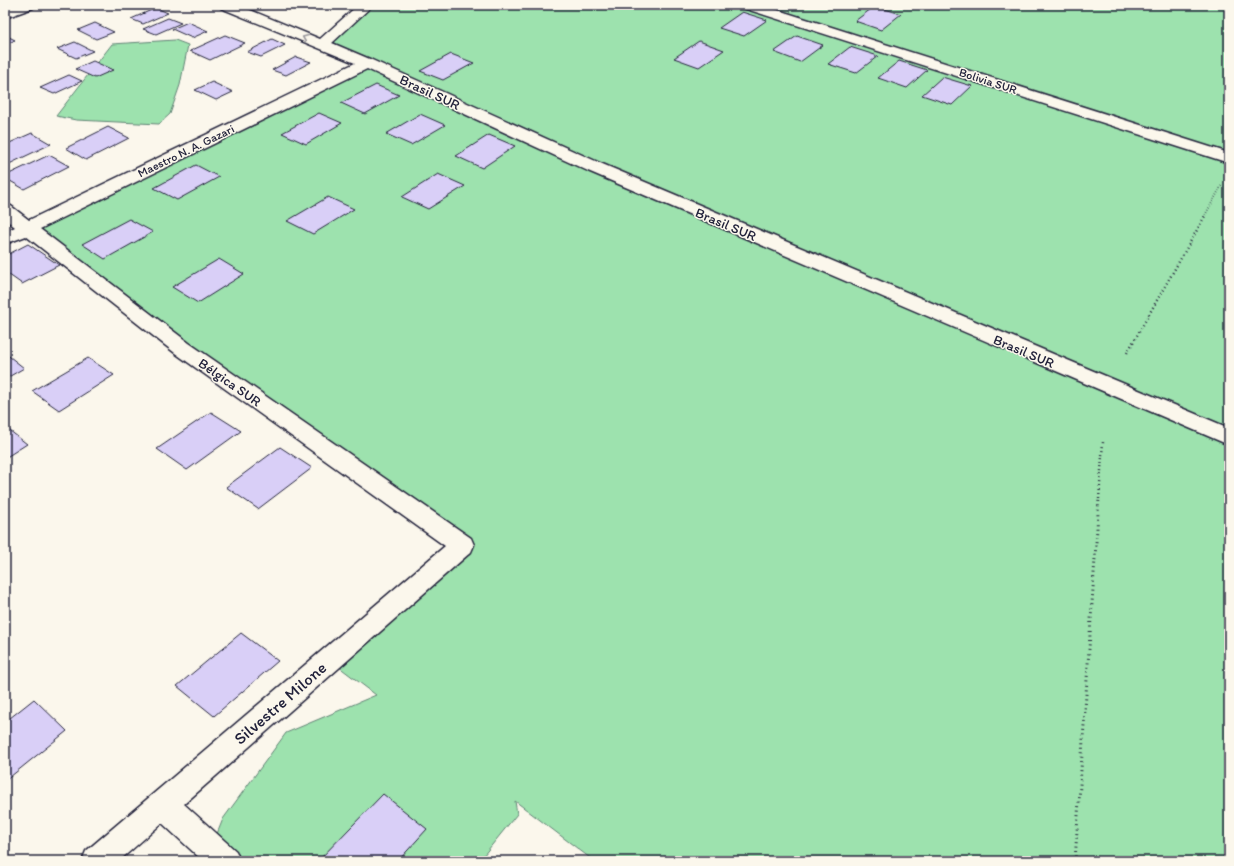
<svg xmlns="http://www.w3.org/2000/svg" width="1234" height="866" font-family="Itim,sans-serif">
	<style>
		.green { fill: #9de2ae; stroke: #608274 }
		.building { fill: #d9cff7; stroke: #22223b }
		.lines { fill: none; stroke-linecap: round; stroke-linejoin: round }
		.minor-casing { stroke: #22223b; stroke-width: 3 }
		.path-far2 { stroke: #22223b; stroke-width: 2; stroke-dasharray: 0.5 2; stroke-linecap: butt }
		.path-far1 { stroke: #22223b; stroke-width: 2.5; stroke-dasharray: 1 3; stroke-linecap: butt }
		.path { stroke: #22223b; stroke-width: 3; stroke-dasharray: 1 3.5; stroke-linecap: butt }
		.minor { fill: #fbf7ec; fill-rule: evenodd }
		.oneway { stroke: #99979c }
		.labels { text-anchor: middle; stroke-width: 3; stroke-linejoin: round; paint-order: stroke }
		.far-street-label { font-size: 12px; fill: #22223b; stroke: #fbf7ec }
		.street-label { font-size: 14px; fill: #22223b; stroke: #fbf7ec }
		.near-street-label { font-size: 17px; fill: #22223b; stroke: #fbf7ec }
	</style>
	<rect width="100%" height="100%" fill="#fbf7ec"/>
	<filter id="ink" filterUnits="userSpaceOnUse"><feTurbulence type="fractalNoise" baseFrequency=".025" numOctaves="2"/><feDisplacementMap in="SourceGraphic" scale="8" xChannelSelector="R" yChannelSelector="G"/><feConvolveMatrix kernelMatrix="1 2 1 2 8 2 1 2 1" color-interpolation-filters="sRGB"/></filter>
	<g filter="url(#ink)">
		<g class="green">
			<polygon points="366,5 1229,5 1229,861 594,861 515,801 517,814 479,861 206,861 223,819 286,733 376,695 330,660 462,545 29,228 366,63 322,45"/>
			<polygon points="175,40 188,45 180,85 170,114 159,124 76,120 56,116 112,44"/>
		</g>
		<g class="building">
			<polygon points="875,6 901,14 881,30 855,21"/>
			<polygon points="156,8 168,13 143,24 131,19"/>
			<polygon points="742,12 767,20 744,36 719,28"/>
			<polygon points="168,18 181,23 156,34 143,29"/>
			<polygon points="188,22 208,31 192,38 172,29"/>
			<polygon points="95,23 114,32 96,39 78,30"/>
			<polygon points="5,35 15,40 5,45"/>
			<polygon points="225,35 245,43 210,60 190,51"/>
			<polygon points="797,36 823,45 800,62 774,52"/>
			<polygon points="272,39 285,45 261,57 247,52"/>
			<polygon points="699,41 724,50 699,67 674,58"/>
			<polygon points="75,42 93,51 76,58 57,49"/>
			<polygon points="850,47 878,56 856,73 828,64"/>
			<polygon points="451,54 474,63 443,80 420,71"/>
			<polygon points="296,57 311,62 286,75 272,70"/>
			<polygon points="93,61 113,70 95,78 75,69"/>
			<polygon points="899,61 927,70 907,88 878,78"/>
			<polygon points="69,75 82,81 54,94 40,88"/>
			<polygon points="942,77 972,86 952,105 922,95"/>
			<polygon points="212,82 233,92 216,100 195,90"/>
			<polygon points="376,85 399,95 365,114 341,103"/>
			<polygon points="319,113 342,123 306,144 282,133"/>
			<polygon points="420,114 445,125 411,145 386,134"/>
			<polygon points="108,127 129,138 86,160 66,148"/>
			<polygon points="32,133 51,144 7,165 5,164 5,145"/>
			<polygon points="489,135 515,146 482,168 456,156"/>
			<polygon points="49,155 69,166 24,189 5,178 5,176"/>
			<polygon points="196,165 219,177 177,200 154,188"/>
			<polygon points="438,174 465,186 428,209 402,197"/>
			<polygon points="328,197 354,209 313,234 287,221"/>
			<polygon points="129,219 153,232 105,259 82,244"/>
			<polygon points="28,244 59,265 22,284 5,272 5,256"/>
			<polygon points="219,259 244,274 198,303 172,287"/>
			<polygon points="5,353 24,368 5,379"/>
			<polygon points="88,358 114,375 59,410 32,391"/>
			<polygon points="211,412 241,431 187,470 157,449"/>
			<polygon points="5,427 27,444 5,458"/>
			<polygon points="280,447 312,468 258,509 226,487"/>
			<polygon points="241,633 278,661 214,716 177,686"/>
			<polygon points="34,699 67,731 5,781 5,722"/>
			<polygon points="383,794 427,829 398,861 318,861"/>
		</g>
		<g class="lines">
			<defs>
				<g id="minor">
					<polygon points="16,5 35,5 33,8 5,18 5,9"/>
					<polygon points="219,5 238,5 320,39 358,5 373,5 332,43 372,60 600,163 1229,428 1229,445 588,171 367,69 40,229 189,343 471,538 474,545 471,552 184,804 236,851 240,861 203,861 162,823 119,861 82,861 86,851 445,546 175,353 26,236 5,244 5,232 15,227 5,219 5,205 11,206 29,220 355,63 221,8"/>
					<polygon points="741,5 762,5 1229,153 1229,163 743,8"/>
				</g>
			</defs>
			<use href="#minor" class="minor-casing"/>
			<polyline class="path-far2" points="1204,217 1222,185"/>
			<g class="path-far1">
				<polyline points="1127,353 1205,216"/>
				<polyline points="1099,499 1103,442"/>
			</g>
			<polyline class="path" points="1075,861 1099,498"/>
			<use href="#minor" class="minor"/>
		</g>
		<defs><path id="oneway-chevron" d="M-2-3.5L2.5 0L-2 3.5" fill="none" stroke-width="1.6" stroke-linecap="round" stroke-linejoin="round"/></defs>
		<use class="oneway" href="#oneway-chevron" transform="translate(305 38) rotate(-158)"/>
	</g>
	<g class="labels">
		<g class="far-street-label">
			<text transform="translate(988 81) rotate(18)" y="4">Bolivia SUR</text>
			<text transform="translate(186 151) rotate(-26)" y="4">Maestro N. A. Gazari</text>
		</g>
		<g class="street-label">
			<text transform="translate(430 92) rotate(25)" y="5">Brasil SUR</text>
			<text transform="translate(726 224) rotate(23)" y="5">Brasil SUR</text>
			<text transform="translate(1024 351) rotate(23)" y="5">Brasil SUR</text>
			<text transform="translate(230 382) rotate(35)" y="5">Bélgica SUR</text>
		</g>
		<g class="near-street-label">
			<text transform="translate(280 703) rotate(-41)" y="6">Silvestre Milone</text>
		</g>
	</g>
	<rect width="1234" height="866" fill="none" stroke="#fbf7ec" stroke-width="20"/>
	<rect x="10" y="10" width="1214" height="846" fill="none" stroke="#22223b" stroke-width="1.5" filter="url(#ink)"/>
</svg>
